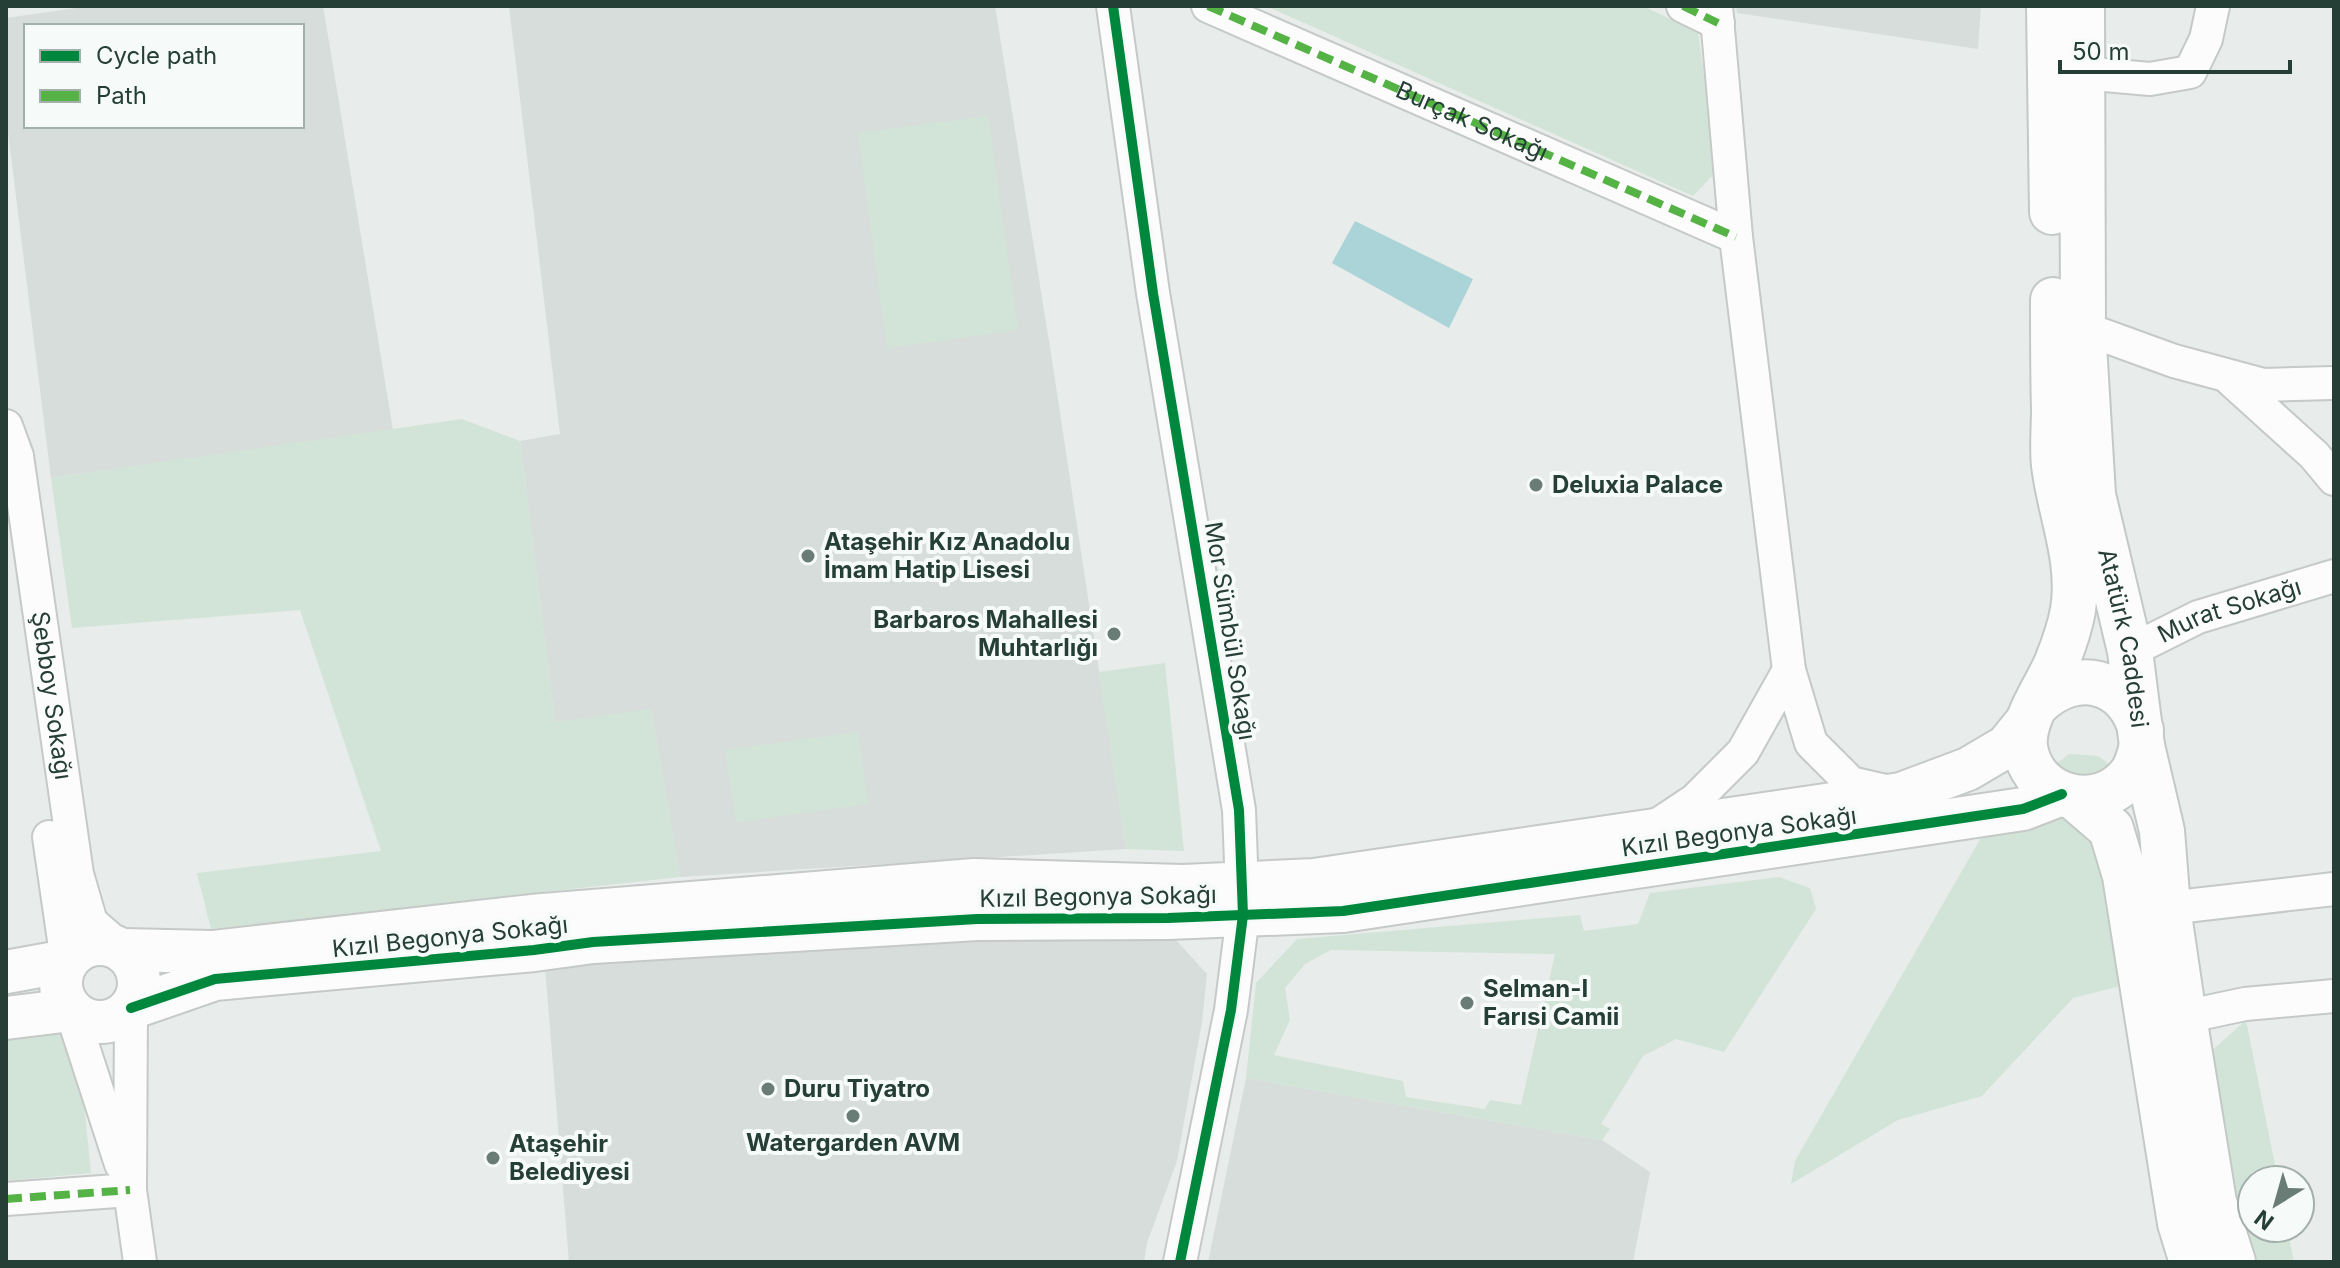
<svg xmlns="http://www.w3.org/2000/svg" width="2340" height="1268" font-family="Inter,sans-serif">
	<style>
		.built { fill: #d6ddda; fill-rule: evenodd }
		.green { fill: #d2e4d7; fill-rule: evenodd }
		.water { fill: #abd4d8 }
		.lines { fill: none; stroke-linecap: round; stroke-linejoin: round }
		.minor-casing { stroke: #c5c9c7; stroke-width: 36 }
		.tertiary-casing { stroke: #c5c9c7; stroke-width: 46 }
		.secondary-casing { stroke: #c3c9c7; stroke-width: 48 }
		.minor { stroke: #fcfcfc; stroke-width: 32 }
		.tertiary { stroke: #fcfcfc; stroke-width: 42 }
		.secondary { stroke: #fcfcfc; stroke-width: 44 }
		.quiet { stroke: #55b346; stroke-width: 8; stroke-dasharray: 16 8; stroke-linecap: butt }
		.cycleway-casing { stroke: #f6faf8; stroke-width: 15 }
		.cycleway { stroke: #00873e; stroke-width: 10 }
		.poi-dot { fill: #697c76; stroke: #f6faf8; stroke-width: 3 }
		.labels { text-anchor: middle; stroke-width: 8; stroke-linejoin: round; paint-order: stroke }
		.street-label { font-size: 24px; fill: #253f37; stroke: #f6faf8 }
		.poi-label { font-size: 24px; font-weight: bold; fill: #253f37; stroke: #f6faf8; text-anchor: start }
	</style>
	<rect width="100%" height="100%" fill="#e8ecea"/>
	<g class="built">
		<path d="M90 6H323L393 430 51 478 6 116V18ZM26 26H302V126H26Z"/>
		<polygon points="509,6 995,6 1052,360 1126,849 680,877 651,710 555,722 520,441 560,434"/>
		<polygon points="1736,6 1981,6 1978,49 1737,13"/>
		<polygon points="979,931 1176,940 1207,974 1202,1022 1177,1161 1147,1243 1144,1262 569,1262 545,967"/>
		<polygon points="1246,1078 1602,1140 1650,1172 1633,1262 1208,1262"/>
	</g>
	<g class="green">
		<polygon points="1266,6 1643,6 1698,32 1717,171 1693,196"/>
		<polygon points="988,116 1018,330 887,348 858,133"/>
		<polygon points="462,419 520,441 555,722 651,709 680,877 211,929 197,873 381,851 300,610 72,628 51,478"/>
		<polygon points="1165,663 1184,851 1126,849 1099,672"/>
		<polygon points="858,732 868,804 736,822 725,750"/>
		<polygon points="2069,754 2098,756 2122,774 2137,982 2073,998 1982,1096 1898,1120 1791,1184 1795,1161 1997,810"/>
		<path d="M1779 877 1810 888 1816 909 1724 1052 1676 1039 1643 1056 1601 1124 1610 1129 1602 1140 1246 1078 1256 983 1297 939 1580 915 1584 931 1638 924 1650 893ZM1331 950 1555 954 1521 1105 1490 1100 1485 1109 1406 1097 1403 1081 1274 1055 1290 1020 1285 988 1305 964Z"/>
		<polygon points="2246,1020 2278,1180 2252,1180 2252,1228 2287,1228 2294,1262 2242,1262 2206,1056"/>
		<polygon points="60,1033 78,1044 91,1173 6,1181 6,1038"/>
	</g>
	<polygon class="water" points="1355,221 1473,279 1449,328 1332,263"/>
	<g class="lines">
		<defs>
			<g id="minor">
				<polyline points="1113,6 1153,293 1239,810 1243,915 1231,1010 1180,1262"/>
				<path id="s1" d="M1208 6 1736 237"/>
				<polyline points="1683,6 1718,23"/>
				<polyline points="1716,6 1736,237 1789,670"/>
				<polyline points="2082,73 2150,79 2190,72 2206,39 2213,6"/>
				<polyline points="2083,328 2174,361 2263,385 2333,383"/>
				<polyline points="2231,380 2314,455 2334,479"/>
				<path id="s2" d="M6 426 17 456 77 874 91 922 123 950"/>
				<path id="s3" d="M2130 651 2198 617 2334 576"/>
				<polyline points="1653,828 1695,800 1743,752 1789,670 1811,743 1851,783 1890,792"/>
				<polyline points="49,837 67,961"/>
				<polyline points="2168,908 2334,889"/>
				<polyline points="131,1008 130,1190 140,1262"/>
				<polyline points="71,1010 121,1164"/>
				<polyline points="2184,1017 2245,1004 2334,996"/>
				<polyline points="6,1199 130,1190"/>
			</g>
			<g id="tertiary">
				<circle cx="100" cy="983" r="39"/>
				<polyline points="123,950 212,952 531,916 974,880 1183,886 1314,880 1901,794 1968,769 2007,746 2028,720"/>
				<polyline points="6,972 67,961"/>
				<polyline points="131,1008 215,979 534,950 593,942 977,919 1168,918 1343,911 2023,809 2062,794"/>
				<polyline points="6,1018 71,1010"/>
			</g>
			<g id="secondary">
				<polyline points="2049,6 2052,212"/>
				<path id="s4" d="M2082 6 2083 328 2093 495 2130 651 2142 746 2162 831 2168 908 2184 1017 2214 1202 2233 1262"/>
				<path d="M2053 300C2053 337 2053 374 2054 410 2054 428 2052 447 2054 465 2060 514 2081 560 2073 610 2070 627 2063 647 2057 662 2046 689 2022 718 2025 747 2032 799 2100 816 2131 774 2137 766 2139 756 2142 746"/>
				<path d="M2038 703C2076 667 2126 679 2141 730"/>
				<polyline points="2075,798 2111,829 2125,876 2180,1223 2192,1262"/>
			</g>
		</defs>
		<use href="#minor" class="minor-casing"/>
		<use href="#tertiary" class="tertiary-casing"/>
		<use href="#secondary" class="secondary-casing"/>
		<use href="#minor" class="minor"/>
		<use href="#tertiary" class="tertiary"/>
		<use href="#secondary" class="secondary"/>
		<g class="quiet">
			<polyline points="1208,6 1736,237"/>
			<polyline points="1683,6 1718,23"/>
			<polyline points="6,1199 130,1190"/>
		</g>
		<defs>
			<g id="cycleway">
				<polyline points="1113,6 1153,293 1239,810 1243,915 1231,1010 1180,1262"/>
				<polyline points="131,1008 215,979 534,950 593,942 977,919 1168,918 1343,911 2023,809 2062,794"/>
			</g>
		</defs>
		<use href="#cycleway" class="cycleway-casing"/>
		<use href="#cycleway" class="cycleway"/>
	</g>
	<g class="poi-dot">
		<circle cx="1536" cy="485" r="8"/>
		<circle cx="808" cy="556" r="8"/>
		<circle cx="1114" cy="634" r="8"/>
		<circle cx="1467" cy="1003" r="8"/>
		<circle cx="768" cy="1089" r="8"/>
		<circle cx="853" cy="1116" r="8"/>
		<circle cx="493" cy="1158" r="8"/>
	</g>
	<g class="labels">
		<g class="street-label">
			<text dy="8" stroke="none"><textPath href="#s1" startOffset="288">Burçak Sokağı</textPath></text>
			<text dy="8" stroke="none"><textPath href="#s3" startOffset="108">Murat Sokağı</textPath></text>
			<text transform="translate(1230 631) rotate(81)" y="8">Mor Sümbül Sokağı</text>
			<text dy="8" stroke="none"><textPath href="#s4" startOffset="636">Atatürk Caddesi</textPath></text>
			<text dy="8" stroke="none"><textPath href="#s2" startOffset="274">Şebboy Sokağı</textPath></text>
			<text transform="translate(1739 832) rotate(-8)" y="8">Kızıl Begonya Sokağı</text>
			<text transform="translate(1098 897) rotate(-1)" y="8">Kızıl Begonya Sokağı</text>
			<text transform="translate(450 937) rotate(-6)" y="8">Kızıl Begonya Sokağı</text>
		</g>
		<g class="poi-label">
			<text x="1552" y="493">Deluxia Palace</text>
			<text x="824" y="550">Ataşehir Kız Anadolu<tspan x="824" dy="28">İmam Hatip Lisesi</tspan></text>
			<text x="1098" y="628" text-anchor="end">Barbaros Mahallesi<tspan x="1098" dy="28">Muhtarlığı</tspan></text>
			<text x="1483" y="997">Selman-I<tspan x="1483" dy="28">Farısi Camii</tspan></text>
			<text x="784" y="1097">Duru Tiyatro</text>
			<text x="853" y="1151" text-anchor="middle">Watergarden AVM</text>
			<text x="509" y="1152">Ataşehir<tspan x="509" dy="28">Belediyesi</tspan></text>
		</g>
	</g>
	<rect width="2340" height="1268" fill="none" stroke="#253f37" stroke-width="16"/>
	<rect x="24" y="24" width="280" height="104" fill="#f6faf8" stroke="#a2afab" stroke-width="2"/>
	<rect x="40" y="50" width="40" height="12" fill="#00873e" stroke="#a2afab" stroke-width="2"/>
	<text x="96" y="64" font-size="24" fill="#253f37">Cycle path</text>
	<rect x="40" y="90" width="40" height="12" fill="#55b346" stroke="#a2afab" stroke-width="2"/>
	<text x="96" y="104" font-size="24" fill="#253f37">Path</text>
	<g transform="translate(2276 1204) rotate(217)"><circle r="38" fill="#f6faf8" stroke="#a2afab" stroke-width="2"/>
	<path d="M0-6L14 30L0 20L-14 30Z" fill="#697c76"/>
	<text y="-12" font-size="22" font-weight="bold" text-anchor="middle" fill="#253f37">N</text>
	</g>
	<path d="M2060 60v12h230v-12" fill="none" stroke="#253f37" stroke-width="4"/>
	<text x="2072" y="60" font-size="24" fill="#253f37" stroke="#f6faf8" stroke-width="6" paint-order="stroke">50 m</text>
</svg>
